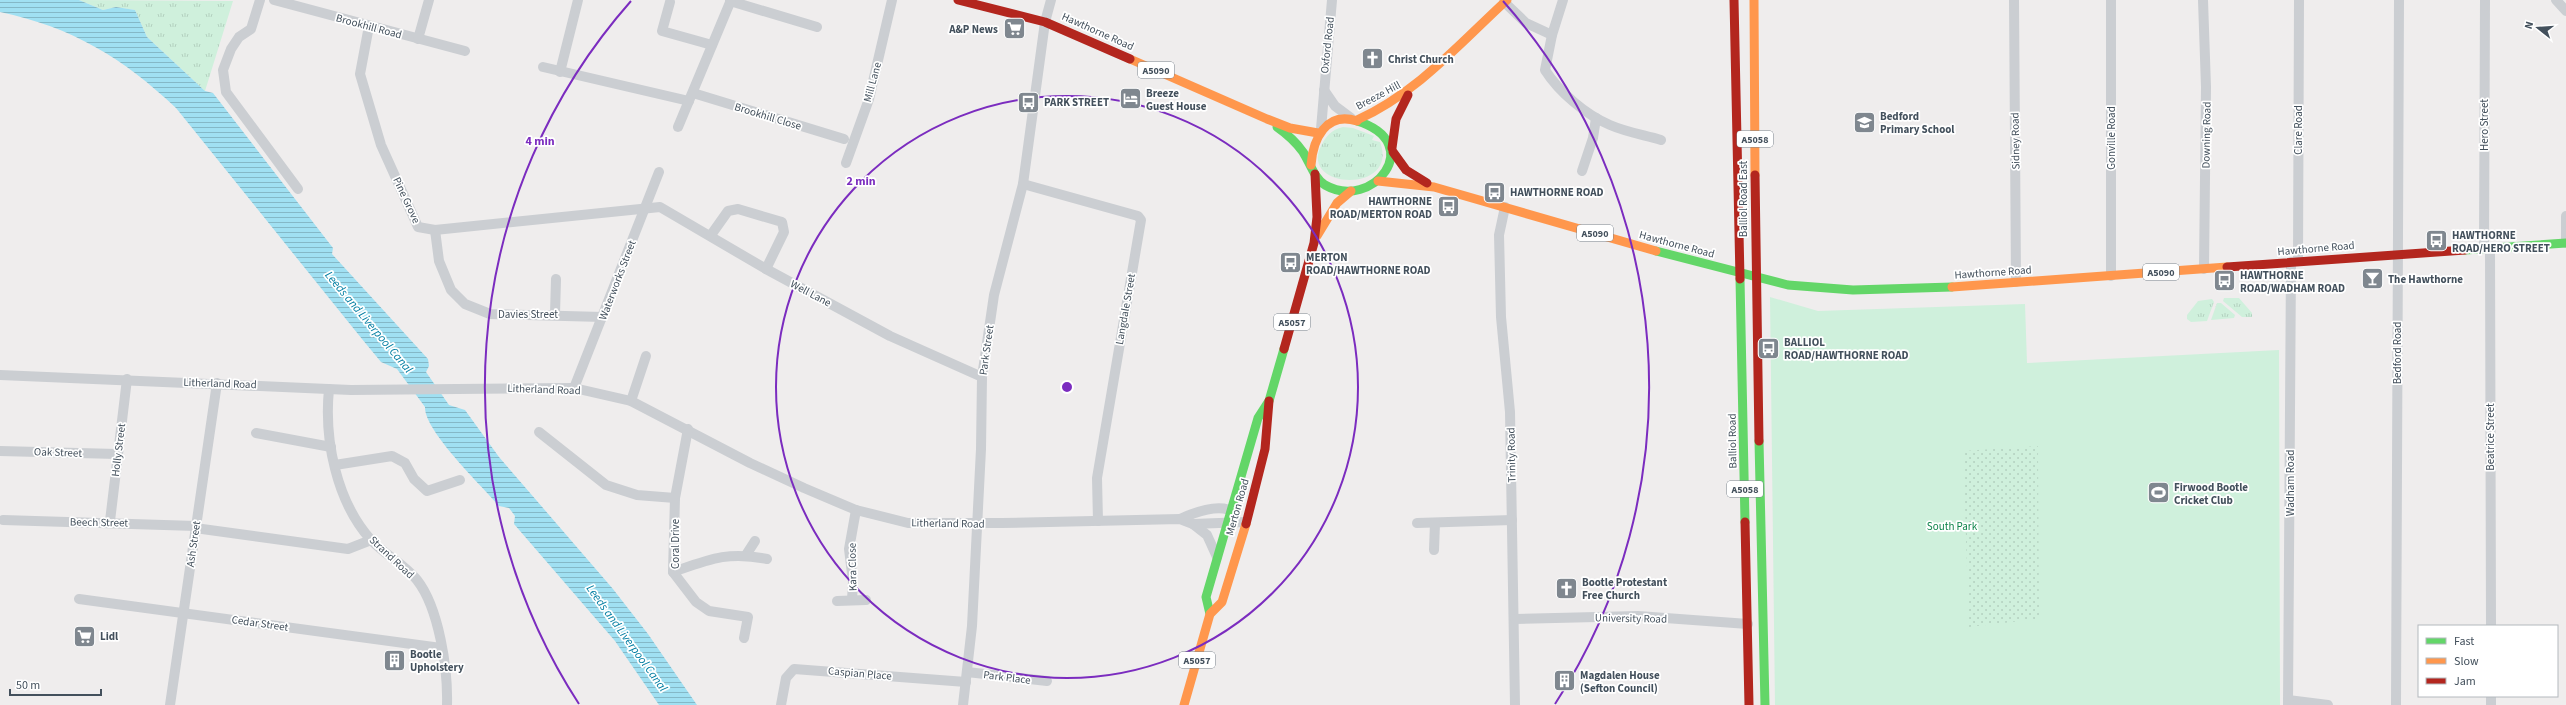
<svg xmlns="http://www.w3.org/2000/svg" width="2566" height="705" font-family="'Source Sans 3',sans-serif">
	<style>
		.grass { fill: url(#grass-tufts) }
		.park { fill: #cff0dc }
		.garden { fill: url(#garden-dots) }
		.water { fill: url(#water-rules) }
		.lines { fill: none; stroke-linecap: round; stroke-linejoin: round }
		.street { stroke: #cbced2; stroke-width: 10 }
		.fast { stroke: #63d668; stroke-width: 9 }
		.slow { stroke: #ff974d; stroke-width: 9 }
		.jam { stroke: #b3261e; stroke-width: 9 }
		.ring { fill: none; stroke: #7b2cbf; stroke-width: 2 }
		.labels { text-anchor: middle; stroke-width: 3.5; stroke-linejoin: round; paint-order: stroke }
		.shield { fill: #fff; stroke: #7b848d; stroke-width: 1 }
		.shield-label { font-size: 10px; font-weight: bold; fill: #43505c }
		.street-label { font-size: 11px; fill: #43505c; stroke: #fff }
		.poi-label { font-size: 11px; font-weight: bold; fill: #43505c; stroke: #fff; text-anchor: start }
		.park-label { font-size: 11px; fill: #0d844a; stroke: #fff }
		.water-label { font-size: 12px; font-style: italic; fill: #027ea2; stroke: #fff }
		.centre { fill: #7b2cbf; stroke: #fff; stroke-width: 2 }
		.ring-label { font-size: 12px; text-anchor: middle; font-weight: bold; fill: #7b2cbf; stroke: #fff; stroke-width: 3.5; stroke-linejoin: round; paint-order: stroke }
	</style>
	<defs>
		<pattern id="grass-tufts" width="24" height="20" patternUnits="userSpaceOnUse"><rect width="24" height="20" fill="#cff0dc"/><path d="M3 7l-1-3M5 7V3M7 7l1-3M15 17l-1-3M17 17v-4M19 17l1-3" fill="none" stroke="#b3d0bf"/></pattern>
		<pattern id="garden-dots" width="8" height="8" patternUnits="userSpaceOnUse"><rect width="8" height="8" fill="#cff0dc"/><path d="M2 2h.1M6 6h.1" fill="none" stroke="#b3d0bf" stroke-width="1.8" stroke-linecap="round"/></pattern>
		<pattern id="water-rules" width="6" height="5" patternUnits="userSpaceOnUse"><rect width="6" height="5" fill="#a0e0f2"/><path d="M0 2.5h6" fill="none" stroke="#84b8c7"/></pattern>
	</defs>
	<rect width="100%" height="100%" fill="#efeded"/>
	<g class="grass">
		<polygon points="79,0 233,1 205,91 147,37 135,10 116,7 103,10"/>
		<path d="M1343 127 1353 128 1374 136 1372 140 1380 142C1400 194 1299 190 1321 146 1326 136 1331 130 1343 127Z"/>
		<polygon points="2224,298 2239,298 2252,313 2252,317 2242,317 2223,301"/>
		<polygon points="2212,299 2214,302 2207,321 2191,322 2187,319 2187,315 2198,301"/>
		<polygon points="2217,303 2221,303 2235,315 2234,318 2211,320"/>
	</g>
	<polygon class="park" points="1770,297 1818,311 2025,304 2027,363 2279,350 2280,705 1775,705"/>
	<polygon class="garden" points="2038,446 2039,619 1969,627 1963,451"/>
	<path class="water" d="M0 0H79L103 10 116 7 135 10 147 37 205 91 213 93 333 248 332 254 428 359 429 366 426 372 449 405 465 410 499 457 613 589 648 634 697 705H659L615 641 514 524 515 516 509 508 499 506C482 486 424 431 425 407L397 369 381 362 362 339 176 108C123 58 72 27 0 12Z"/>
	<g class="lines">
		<g class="street">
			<polyline points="260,0 251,29 239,37 231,49 223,70 226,92 298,189"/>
			<polyline points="274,0 465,51"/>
			<path d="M1563 0 1552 35 1545 70C1559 92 1586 115 1610 125 1626 132 1644 135 1661 140"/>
			<polyline points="2014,0 2016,282"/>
			<polyline points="2203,0 2206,87 2204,269"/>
			<polyline points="2556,0 2566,11"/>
			<polyline points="730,1 817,27"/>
			<polyline points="670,2 662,31 712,45"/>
			<polyline points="1504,2 1526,23 1552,35"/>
			<polyline points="369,26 360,74 381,145 418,227 435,230 660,207 766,269 890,336 982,377"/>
			<polyline points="418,39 429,0"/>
			<polyline points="543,67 689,101"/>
			<polyline points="560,72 578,0"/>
			<polyline points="1324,90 1335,106 1351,118"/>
			<polyline points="693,93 844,139"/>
			<polyline points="678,127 731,0"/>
			<polyline points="1321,129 1332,0"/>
			<polyline points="846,163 869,99 892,0"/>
			<polyline points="1582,171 1593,138 1596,118"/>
			<polyline points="1023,184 1138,216 1141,220 1097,478 1098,521"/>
			<polyline points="1505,207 1499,235 1501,317 1510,412 1515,705"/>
			<polyline points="435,230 439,261 451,290 465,304 490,314 603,317"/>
			<polyline points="711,235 728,211 738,209 782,222 784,232 766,269"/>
			<polyline points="2566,243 2566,216"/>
			<polyline points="2484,249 2485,0"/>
			<polyline points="2490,249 2491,626"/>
			<polyline points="2298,261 2299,0"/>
			<polyline points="2111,276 2111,0"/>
			<polyline points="555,314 556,279"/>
			<polyline points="0,375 351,390 574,388 631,401 750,463 804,488 856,510 908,523 1002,523 1180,519 1193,524 1245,522"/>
			<polyline points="574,388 659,172"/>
			<path d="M329 389C324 439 336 501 371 540 385 555 404 564 417 580 439 608 448 669 447 705"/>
			<polyline points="631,401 646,356"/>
			<polyline points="688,429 675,498 673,572 696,602 709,611 748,617 744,638"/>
			<polyline points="539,432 606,485 637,495 675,498"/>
			<polyline points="256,433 331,447"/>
			<polyline points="0,451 117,454"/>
			<polyline points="335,465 392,456 405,463 414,479 427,491 460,480"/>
			<path d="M1180 519C1193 513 1221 502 1235 513"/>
			<polyline points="3,520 196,526"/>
			<polyline points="110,521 127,379"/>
			<polyline points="1417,523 1512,520"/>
			<polyline points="1193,524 1207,535 1217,557"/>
			<polyline points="195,528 348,549 371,540"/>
			<polyline points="1434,550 1435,523"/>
			<polyline points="746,555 755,541"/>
			<path d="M673 572C710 559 728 551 767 559"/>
			<polyline points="79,599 441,648"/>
			<polyline points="852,600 853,582 849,549 856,510"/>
			<polyline points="837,601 866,600"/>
			<polyline points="1515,619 1638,616 1748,624"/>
			<polyline points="967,672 1047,681"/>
			<polyline points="2491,696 2491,705"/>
			<polyline points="2288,700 2328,705"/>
			<polyline points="170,705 217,383"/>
			<polyline points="781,705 786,678 794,669 966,682"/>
			<polyline points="963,705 972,626 981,449 982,377 994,295 1023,184 1045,22 1051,0"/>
			<polyline points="2288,705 2291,262"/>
			<polyline points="2396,705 2399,0"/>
		</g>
		<g class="fast">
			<path d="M1277 127C1287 134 1296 142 1303 152 1310 163 1314 178 1325 185 1372 212 1428 143 1357 121"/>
			<polyline points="2465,250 2566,243"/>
			<polyline points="1656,251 1788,285 1853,290 1952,287"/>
			<polyline points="1740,279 1745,522"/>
			<polyline points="1759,441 1765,705"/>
			<polyline points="1210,614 1206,597 1258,418 1269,401 1284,349"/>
		</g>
		<g class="slow">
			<polyline points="1754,0 1755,175"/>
			<polyline points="1130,59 1267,119 1290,128 1318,133"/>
			<path d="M1357 120C1417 93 1459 44 1507 0"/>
			<path d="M1311 165C1313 139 1326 111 1357 121"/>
			<polyline points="1378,181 1434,187 1656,251"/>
			<polyline points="1317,236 1337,203 1351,191"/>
			<polyline points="1952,287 2227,267"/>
			<polyline points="1184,705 1210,614 1222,602 1246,524"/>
		</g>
		<g class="jam">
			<polyline points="958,0 1045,22 1130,59"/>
			<polyline points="1734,0 1740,279"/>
			<polyline points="1392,148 1396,119 1408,95"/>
			<polyline points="1393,152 1406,170 1427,183"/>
			<polyline points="1755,175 1759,441"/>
			<polyline points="2227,267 2465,250"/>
			<polyline points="1284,349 1314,243 1317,217 1315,174"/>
			<polyline points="1745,522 1749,705"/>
			<polyline points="1246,524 1265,449 1269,401"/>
		</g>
	</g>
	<g class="ring">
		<circle cx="1067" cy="387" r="291"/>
		<path d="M579 704A582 582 0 0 1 631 1M1503 1A582 582 0 0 1 1555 704"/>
	</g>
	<defs>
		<symbol id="supermarket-square" viewBox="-11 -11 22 22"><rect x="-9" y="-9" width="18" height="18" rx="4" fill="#7f878f" stroke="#fff"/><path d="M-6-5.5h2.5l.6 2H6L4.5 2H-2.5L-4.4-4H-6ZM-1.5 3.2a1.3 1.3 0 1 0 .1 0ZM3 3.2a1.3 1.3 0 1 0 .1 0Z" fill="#fff"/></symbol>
		<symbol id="church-square" viewBox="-11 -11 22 22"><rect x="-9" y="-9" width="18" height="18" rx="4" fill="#7f878f" stroke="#fff"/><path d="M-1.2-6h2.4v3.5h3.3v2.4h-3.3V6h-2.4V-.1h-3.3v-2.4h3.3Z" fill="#fff"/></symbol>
		<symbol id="hotel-square" viewBox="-11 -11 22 22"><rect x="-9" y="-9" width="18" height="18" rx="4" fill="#7f878f" stroke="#fff"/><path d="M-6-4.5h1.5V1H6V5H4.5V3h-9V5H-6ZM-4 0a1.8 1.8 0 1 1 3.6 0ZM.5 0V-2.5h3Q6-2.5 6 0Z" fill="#fff"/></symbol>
		<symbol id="bus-square" viewBox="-11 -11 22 22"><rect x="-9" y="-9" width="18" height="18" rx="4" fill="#7f878f" stroke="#fff"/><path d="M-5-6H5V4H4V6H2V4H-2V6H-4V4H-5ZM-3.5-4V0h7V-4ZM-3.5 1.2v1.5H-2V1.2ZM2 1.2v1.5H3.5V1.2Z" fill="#fff"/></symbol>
		<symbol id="school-square" viewBox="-11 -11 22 22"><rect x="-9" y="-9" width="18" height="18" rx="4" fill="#7f878f" stroke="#fff"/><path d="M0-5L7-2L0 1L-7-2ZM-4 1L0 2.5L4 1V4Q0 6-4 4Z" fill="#fff"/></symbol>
		<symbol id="bar-square" viewBox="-11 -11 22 22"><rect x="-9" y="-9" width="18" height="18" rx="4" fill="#7f878f" stroke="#fff"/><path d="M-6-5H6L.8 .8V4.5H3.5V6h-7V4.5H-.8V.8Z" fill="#fff"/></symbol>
		<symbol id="stadium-square" viewBox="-11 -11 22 22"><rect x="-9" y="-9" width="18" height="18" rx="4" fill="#7f878f" stroke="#fff"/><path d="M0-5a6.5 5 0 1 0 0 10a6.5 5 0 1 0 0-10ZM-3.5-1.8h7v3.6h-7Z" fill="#fff"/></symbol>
		<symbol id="building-square" viewBox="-11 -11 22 22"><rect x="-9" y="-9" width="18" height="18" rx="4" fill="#7f878f" stroke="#fff"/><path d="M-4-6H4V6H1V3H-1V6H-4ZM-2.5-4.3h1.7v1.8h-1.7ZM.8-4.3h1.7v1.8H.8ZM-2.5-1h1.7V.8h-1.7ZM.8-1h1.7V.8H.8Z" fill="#fff"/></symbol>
	</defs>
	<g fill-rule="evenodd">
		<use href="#supermarket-square" x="1002" y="16" width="25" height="25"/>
		<use href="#church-square" x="1360" y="46" width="25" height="25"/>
		<use href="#hotel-square" x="1118" y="86" width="25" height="25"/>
		<use href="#bus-square" x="1016" y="90" width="25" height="25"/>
		<use href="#school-square" x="1852" y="110" width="25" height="25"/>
		<use href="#bus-square" x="1482" y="180" width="25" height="25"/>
		<use href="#bus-square" x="1436" y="194" width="25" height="25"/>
		<use href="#bus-square" x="2424" y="228" width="25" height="25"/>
		<use href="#bus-square" x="1278" y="250" width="25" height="25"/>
		<use href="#bar-square" x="2360" y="266" width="25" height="25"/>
		<use href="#bus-square" x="2212" y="268" width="25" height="25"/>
		<use href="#bus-square" x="1756" y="336" width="25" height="25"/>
		<use href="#stadium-square" x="2146" y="480" width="25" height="25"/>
		<use href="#church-square" x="1554" y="576" width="25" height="25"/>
		<use href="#supermarket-square" x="72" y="624" width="25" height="25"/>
		<use href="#building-square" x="382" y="648" width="25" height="25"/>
		<use href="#building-square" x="1552" y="668" width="25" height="25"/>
	</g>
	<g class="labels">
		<g class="shield">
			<rect x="1138" y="62" width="36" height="16" rx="3"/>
			<rect x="1737" y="131" width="36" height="16" rx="3"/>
			<rect x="1577" y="225" width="36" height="16" rx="3"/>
			<rect x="2143" y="264" width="36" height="16" rx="3"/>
			<rect x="1274" y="314" width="36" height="16" rx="3"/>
			<rect x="1727" y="481" width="36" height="16" rx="3"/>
			<rect x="1179" y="652" width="36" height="16" rx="3"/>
		</g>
		<g class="shield-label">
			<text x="1156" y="74">A5090</text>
			<text x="1755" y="143">A5058</text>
			<text x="1595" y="237">A5090</text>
			<text x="2161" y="276">A5090</text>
			<text x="1292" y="326">A5057</text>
			<text x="1745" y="493">A5058</text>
			<text x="1197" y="664">A5057</text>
		</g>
		<g class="street-label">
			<text transform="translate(369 26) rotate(15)" y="4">Brookhill Road</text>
			<text transform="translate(1098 31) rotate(24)" y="4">Hawthorne Road</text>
			<text transform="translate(1327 45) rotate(-84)" y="4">Oxford Road</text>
			<text transform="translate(872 82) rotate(-75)" y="4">Mill Lane</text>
			<text transform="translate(1378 95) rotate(-28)" y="4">Breeze Hill</text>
			<text transform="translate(768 116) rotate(17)" y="4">Brookhill Close</text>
			<text transform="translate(2484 125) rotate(-90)" y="4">Hero Street</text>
			<text transform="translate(2298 130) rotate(-90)" y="4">Clare Road</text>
			<text transform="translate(2206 135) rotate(-89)" y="4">Downing Road</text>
			<text transform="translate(2111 138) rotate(-90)" y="4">Gonville Road</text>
			<text transform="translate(2015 141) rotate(-91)" y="4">Sidney Road</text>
			<text transform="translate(1743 199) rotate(-90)" y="4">Balliol Road East</text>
			<text transform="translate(407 200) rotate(65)" y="4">Pine Grove</text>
			<text transform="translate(1677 244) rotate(15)" y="4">Hawthorne Road</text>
			<text transform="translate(2316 248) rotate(-5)" y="4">Hawthorne Road</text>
			<text transform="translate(1993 272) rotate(-4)" y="4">Hawthorne Road</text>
			<text transform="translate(617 280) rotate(-69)" y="4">Waterworks Street</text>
			<text transform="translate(811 293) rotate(28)" y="4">Well Lane</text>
			<text transform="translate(1125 309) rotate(-80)" y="4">Langdale Street</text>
			<text x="528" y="318">Davies Street</text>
			<text transform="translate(986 350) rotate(-82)" y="4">Park Street</text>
			<text transform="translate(2397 353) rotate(-90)" y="4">Bedford Road</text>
			<text transform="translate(220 383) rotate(2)" y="4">Litherland Road</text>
			<text transform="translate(544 389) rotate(2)" y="4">Litherland Road</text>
			<text transform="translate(2490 437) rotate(-90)" y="4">Beatrice Street</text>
			<text transform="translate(1732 441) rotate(-91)" y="4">Balliol Road</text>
			<text transform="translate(118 450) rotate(-83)" y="4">Holly Street</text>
			<text transform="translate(58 452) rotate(2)" y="4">Oak Street</text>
			<text transform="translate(1511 455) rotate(-91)" y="4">Trinity Road</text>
			<text transform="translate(2290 483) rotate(-90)" y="4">Wadham Road</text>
			<text transform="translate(1237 507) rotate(-74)" y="4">Merton Road</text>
			<text transform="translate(99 522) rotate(1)" y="4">Beech Street</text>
			<text transform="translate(948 523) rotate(1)" y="4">Litherland Road</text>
			<text transform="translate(193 544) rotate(-82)" y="4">Ash Street</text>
			<text transform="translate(675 544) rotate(-90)" y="4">Coral Drive</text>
			<text transform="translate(392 557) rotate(43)" y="4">Strand Road</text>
			<text transform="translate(852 567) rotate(-91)" y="4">Kara Close</text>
			<text transform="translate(1631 618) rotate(1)" y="4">University Road</text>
			<text transform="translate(260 623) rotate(8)" y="4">Cedar Street</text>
			<text transform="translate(860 673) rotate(5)" y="4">Caspian Place</text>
			<text transform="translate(1007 677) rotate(7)" y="4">Park Place</text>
		</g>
		<g class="poi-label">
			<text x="998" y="33" text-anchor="end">A&amp;P News</text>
			<text x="1388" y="63">Christ Church</text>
			<text x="1146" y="97">Breeze<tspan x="1146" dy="13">Guest House</tspan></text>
			<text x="1044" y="106">PARK STREET</text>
			<text x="1880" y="120">Bedford<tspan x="1880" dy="13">Primary School</tspan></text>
			<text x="1510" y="196">HAWTHORNE ROAD</text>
			<text x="1432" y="205" text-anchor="end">HAWTHORNE<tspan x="1432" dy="13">ROAD/MERTON ROAD</tspan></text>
			<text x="2452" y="239">HAWTHORNE<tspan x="2452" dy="13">ROAD/HERO STREET</tspan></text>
			<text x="1306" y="261">MERTON<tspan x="1306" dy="13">ROAD/HAWTHORNE ROAD</tspan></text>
			<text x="2240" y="279">HAWTHORNE<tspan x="2240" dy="13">ROAD/WADHAM ROAD</tspan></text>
			<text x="2388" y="283">The Hawthorne</text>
			<text x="1784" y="346">BALLIOL<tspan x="1784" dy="13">ROAD/HAWTHORNE ROAD</tspan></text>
			<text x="2174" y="491">Firwood Bootle<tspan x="2174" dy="13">Cricket Club</tspan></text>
			<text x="1582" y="586">Bootle Protestant<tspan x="1582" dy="13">Free Church</tspan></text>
			<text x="100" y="640">Lidl</text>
			<text x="410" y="658">Bootle<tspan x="410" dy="13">Upholstery</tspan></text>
			<text x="1580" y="679">Magdalen House<tspan x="1580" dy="13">(Sefton Council)</tspan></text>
		</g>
		<g class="park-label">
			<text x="1952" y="530">South Park</text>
		</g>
		<g class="water-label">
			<text transform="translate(369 322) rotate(50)" y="4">Leeds and Liverpool Canal</text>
			<text transform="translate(627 638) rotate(54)" y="4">Leeds and Liverpool Canal</text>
		</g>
	</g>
	<circle cx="1067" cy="387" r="6" class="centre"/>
	<g class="ring-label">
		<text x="540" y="145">4 min</text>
		<text x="861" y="185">2 min</text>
	</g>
	<rect x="2418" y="625" width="140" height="72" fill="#ffffff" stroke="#b4b9be"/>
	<rect x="2426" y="638" width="20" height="6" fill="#63d668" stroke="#b4b9be"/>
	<text x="2454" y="645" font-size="12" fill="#43505c">Fast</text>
	<rect x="2426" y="658" width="20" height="6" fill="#ff974d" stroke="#b4b9be"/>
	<text x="2454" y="665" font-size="12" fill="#43505c">Slow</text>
	<rect x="2426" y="678" width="20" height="6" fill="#b3261e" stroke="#b4b9be"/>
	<text x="2454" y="685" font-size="12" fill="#43505c">Jam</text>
	<g transform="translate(2538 28) rotate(287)" stroke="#ffffff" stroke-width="3" paint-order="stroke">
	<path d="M0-3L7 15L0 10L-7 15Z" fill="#43505c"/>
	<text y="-6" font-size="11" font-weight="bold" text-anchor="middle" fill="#43505c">N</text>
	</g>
	<path d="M10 689v6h91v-6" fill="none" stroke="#43505c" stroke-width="2"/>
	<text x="16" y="689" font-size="12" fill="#43505c" stroke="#ffffff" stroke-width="3" paint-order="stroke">50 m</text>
</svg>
